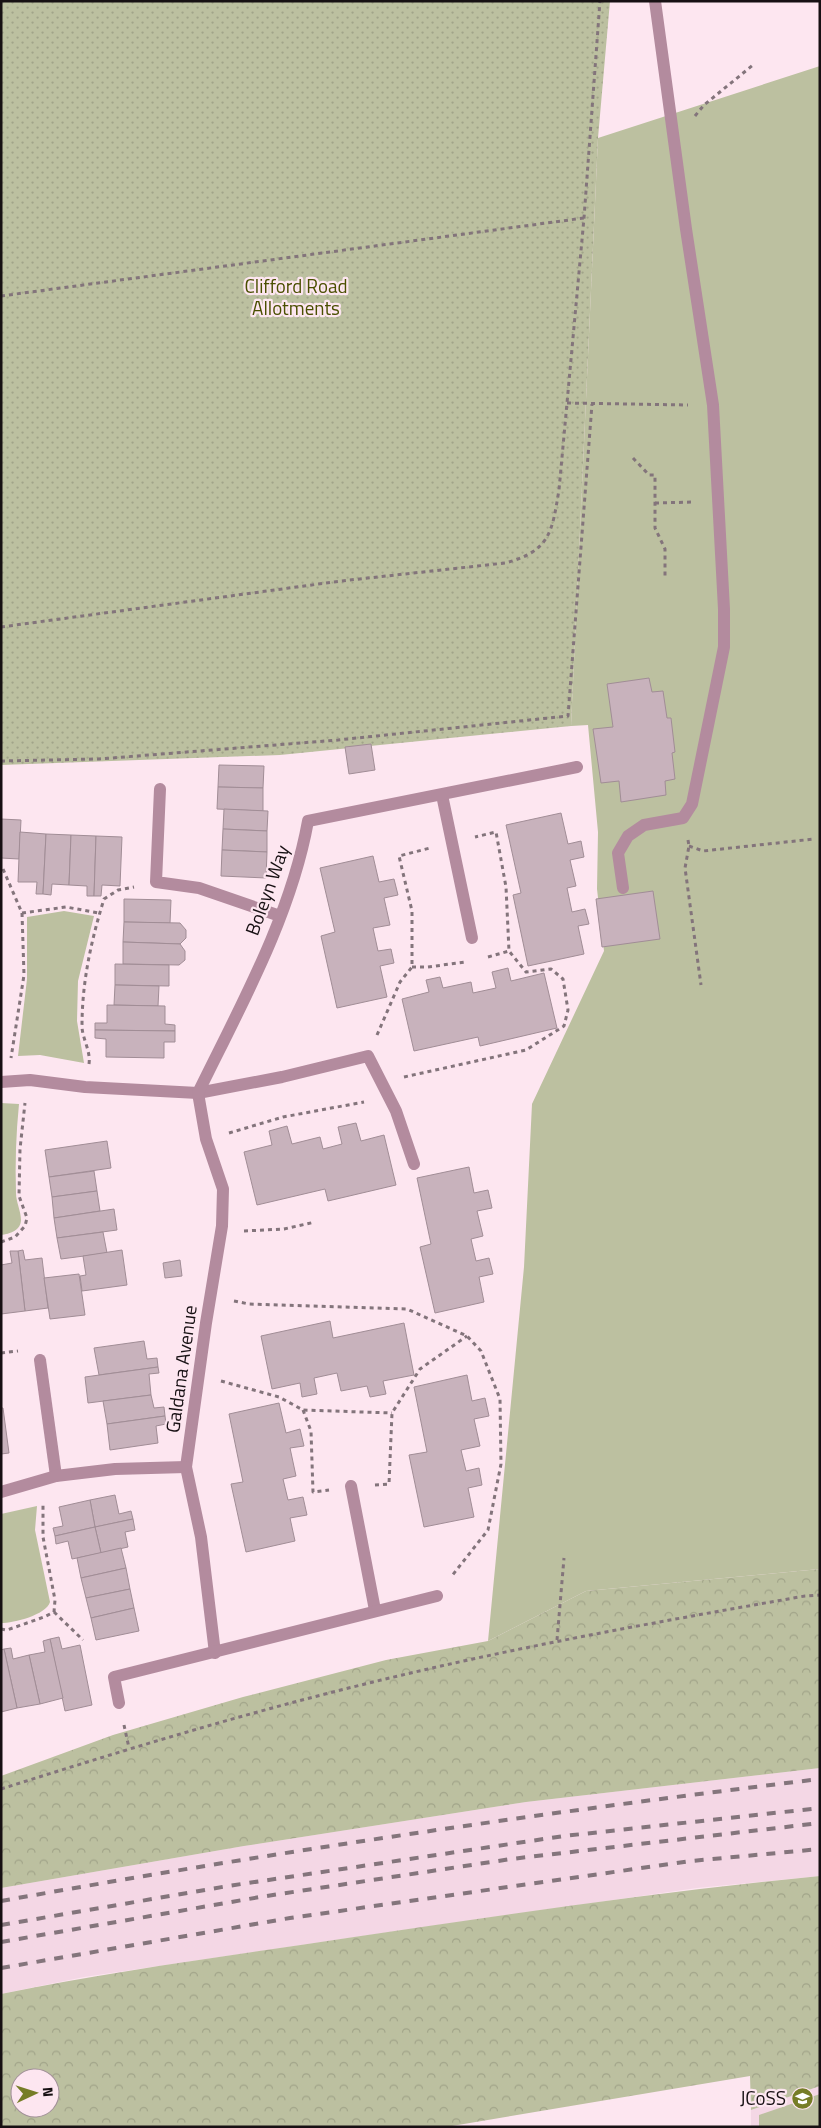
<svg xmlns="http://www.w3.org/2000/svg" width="821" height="2128" font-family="'Titillium Web',sans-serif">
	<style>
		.built { fill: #f4d7e5 }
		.green { fill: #bcc0a0 }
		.forest { fill: url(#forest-crowns); fill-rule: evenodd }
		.garden { fill: url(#garden-dots) }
		.building { fill: #c8b2bc; stroke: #a18d96 }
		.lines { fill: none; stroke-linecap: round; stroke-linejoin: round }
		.path { stroke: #83747b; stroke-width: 3; stroke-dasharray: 4 4; stroke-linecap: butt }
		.minor { stroke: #b38b9e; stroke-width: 12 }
		.rail { stroke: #84757c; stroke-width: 4; stroke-dasharray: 9 9; stroke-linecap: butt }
		.labels { text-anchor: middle; stroke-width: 4.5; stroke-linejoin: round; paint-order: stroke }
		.park-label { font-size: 19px; fill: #4a4f00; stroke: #fde6f0 }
		.street-label { font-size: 19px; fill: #171013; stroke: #fde6f0 }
		.poi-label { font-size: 19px; fill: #171013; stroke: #fde6f0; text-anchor: end }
	</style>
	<defs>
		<pattern id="forest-crowns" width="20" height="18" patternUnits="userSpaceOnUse" patternTransform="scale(1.25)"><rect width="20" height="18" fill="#bcc0a0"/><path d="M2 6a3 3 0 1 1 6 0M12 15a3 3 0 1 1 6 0" fill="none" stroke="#a1a489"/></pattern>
		<pattern id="garden-dots" width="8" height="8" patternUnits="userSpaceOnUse" patternTransform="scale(1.25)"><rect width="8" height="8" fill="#bcc0a0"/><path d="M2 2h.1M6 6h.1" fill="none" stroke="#a1a489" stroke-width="1.8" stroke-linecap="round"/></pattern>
	</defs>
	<rect width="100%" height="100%" fill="#fde6f0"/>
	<g class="built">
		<polygon points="820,1768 820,1876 697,1888 417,1928 84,1977 1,1994 1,1888 244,1846 526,1802"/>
		<polygon points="820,2086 820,2127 751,2127 751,2110"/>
	</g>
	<g class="green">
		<polygon points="820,66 820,1569 586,1591 488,1641 524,1267 532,1104 604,951 597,889 598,832 588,725 571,726 598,138"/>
		<polygon points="64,911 94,916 78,981 77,1021 84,1063 40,1055 18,1056 27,979 27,917"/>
		<path d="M1 1103 19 1104C16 1134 15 1163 16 1193 16 1202 21 1211 21 1220 21 1230 10 1234 1 1235Z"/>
		<path d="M37 1506 35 1530 50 1602C46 1615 14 1623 1 1623V1514Z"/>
		<polygon points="820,2094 820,2127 759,2127 759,2115"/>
	</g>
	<g class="forest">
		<polygon points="820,1569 820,1768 526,1802 244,1846 1,1888 1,1776 113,1735 243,1697 386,1660 488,1641 586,1591"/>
		<path d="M820 1876V2086L751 2110 750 2076 446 2127H1V1994C118 1970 236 1955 354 1937 509 1914 664 1891 820 1876ZM20 2078H50V2108H20Z"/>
	</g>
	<polygon class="garden" points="1,1 610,1 598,138 571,726 280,755 1,765"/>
	<g class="building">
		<polygon points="649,678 652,692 663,691 667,718 671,718 675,752 672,753 675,779 665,781 666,795 621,802 619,781 601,783 593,729 613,727 607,684"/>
		<polygon points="371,744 375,770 349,774 345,747"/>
		<polygon points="219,765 264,766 263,788 218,787"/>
		<polygon points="218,787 263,788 263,811 217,809"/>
		<polygon points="224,809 268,811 267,831 223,829"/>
		<polygon points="561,813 568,844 581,841 584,857 570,860 576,886 567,888 572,912 585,909 589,924 578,926 584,954 528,966 513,895 521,893 506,825"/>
		<polygon points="1,819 21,820 19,859 1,858"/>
		<polygon points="223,829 267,831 267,852 222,850"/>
		<polygon points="20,832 46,834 43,894 36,894 37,882 18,882"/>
		<polygon points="46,834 71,835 69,885 52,884 51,895 43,894"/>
		<polygon points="71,835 96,836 94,896 87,896 87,886 69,885"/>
		<polygon points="96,836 122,837 120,886 102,885 101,896 94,896"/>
		<polygon points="222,850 267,852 266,878 221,876"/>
		<polygon points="373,856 379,882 394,879 398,895 384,898 390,925 373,928 378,951 391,949 394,963 380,966 387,997 337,1008 321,936 335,932 320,868"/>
		<polygon points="653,891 660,939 602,947 596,899"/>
		<polygon points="124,899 171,900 170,923 124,922"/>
		<polygon points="124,922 180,923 186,930 186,938 180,944 123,942"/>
		<polygon points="123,942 180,944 185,951 185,960 179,965 123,964"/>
		<polygon points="115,964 169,965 169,986 115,985"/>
		<polygon points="508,968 511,981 544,973 557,1028 480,1046 478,1037 414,1051 402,999 429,992 426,980 440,977 443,988 471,982 473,993 496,988 492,972"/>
		<polygon points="115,985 159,986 158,1006 114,1005"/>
		<polygon points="107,1005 165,1006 165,1024 175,1025 175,1031 95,1030 95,1023 107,1023"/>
		<polygon points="95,1030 175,1031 175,1042 164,1042 164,1058 106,1057 106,1039 95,1038"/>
		<polygon points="356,1123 361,1141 384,1135 396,1185 328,1201 325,1189 257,1205 244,1152 272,1145 269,1131 287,1126 292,1144 320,1137 323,1149 342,1144 338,1127"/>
		<polygon points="107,1141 111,1168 49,1177 45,1150"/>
		<polygon points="469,1167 474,1193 488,1190 492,1208 477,1211 483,1236 471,1239 476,1261 489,1258 493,1274 479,1277 484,1302 435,1313 420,1247 431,1244 417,1178"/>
		<polygon points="94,1171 97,1191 52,1197 49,1177"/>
		<polygon points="97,1191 100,1211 54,1218 52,1197"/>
		<polygon points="114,1209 117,1230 57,1238 54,1218"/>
		<polygon points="103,1232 107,1253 61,1259 57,1238"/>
		<polygon points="23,1250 25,1260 42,1258 48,1308 25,1311 18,1251"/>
		<polygon points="122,1250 127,1285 82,1291 80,1276 86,1275 83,1256"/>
		<polygon points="10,1251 18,1251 25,1311 1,1314 1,1265 12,1263"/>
		<polygon points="180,1260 182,1276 165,1278 163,1263"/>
		<polygon points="79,1274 85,1315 50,1319 44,1278"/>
		<polygon points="330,1321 333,1338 404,1323 414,1375 383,1381 386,1394 370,1397 367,1386 341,1391 337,1373 314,1378 317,1394 302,1397 300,1383 272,1389 261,1336"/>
		<polygon points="144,1341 147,1359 157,1358 158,1367 99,1375 94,1348"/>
		<polygon points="158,1367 159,1373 149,1374 151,1395 88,1403 85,1377"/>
		<polygon points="467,1375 472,1401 485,1398 489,1416 474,1419 480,1446 461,1450 466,1471 479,1468 482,1485 468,1488 474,1517 424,1527 409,1455 427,1452 414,1387"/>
		<polygon points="151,1395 154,1408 164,1407 165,1416 107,1424 103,1401"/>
		<polygon points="279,1403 286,1433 300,1429 304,1446 290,1448 296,1476 283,1479 288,1500 303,1497 307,1515 290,1518 295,1541 246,1552 231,1484 243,1482 229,1414"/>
		<polygon points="1,1408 3,1408 9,1453 1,1454"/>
		<polygon points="165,1416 166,1424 156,1426 158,1443 110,1450 107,1424"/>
		<polygon points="115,1495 119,1514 131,1511 133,1519 95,1527 90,1500"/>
		<polygon points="90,1500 95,1527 55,1536 53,1528 63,1526 59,1507"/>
		<polygon points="133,1519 135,1530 125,1532 128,1547 101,1553 95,1527"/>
		<polygon points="95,1527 101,1553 72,1559 68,1541 56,1544 55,1536"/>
		<polygon points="121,1548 126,1568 81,1578 77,1558"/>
		<polygon points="126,1568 130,1589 86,1598 81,1578"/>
		<polygon points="130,1589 134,1608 91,1618 86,1598"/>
		<polygon points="134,1608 139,1631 96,1640 91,1618"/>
		<polygon points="59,1637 62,1649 80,1645 92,1705 65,1711 50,1639"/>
		<polygon points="50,1639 63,1698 40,1704 29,1655 45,1652 43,1641"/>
		<polygon points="11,1648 13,1659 29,1655 40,1704 17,1708 4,1649"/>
		<polygon points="4,1649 17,1708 1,1712 1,1650"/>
	</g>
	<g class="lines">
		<g class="path">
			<polyline points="695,116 704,105 753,65"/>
			<polyline points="1,296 584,218"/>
			<polyline points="567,403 688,405"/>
			<polyline points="633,458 649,475 655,475 655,528 665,549 665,576"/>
			<polyline points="655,503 694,502"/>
			<path d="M1 627 341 581 505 563C551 551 552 531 559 490L584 218 600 1"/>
			<polyline points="1,761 99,759 338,740 568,716 592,404"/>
			<polyline points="688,840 689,846 685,868 701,985"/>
			<polyline points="689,846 703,851 814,839"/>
			<polyline points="3,869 22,913 24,975 11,1058"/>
			<polyline points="22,913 66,907 99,913"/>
			<polyline points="488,957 509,951"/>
			<polyline points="412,967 428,967 465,962"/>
			<polyline points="377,1035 400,982 412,967 412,911 399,856 430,848"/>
			<path d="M89 1064C91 1051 82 1038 82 1026 82 982 91 941 104 899L118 890 134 887"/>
			<polyline points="404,1077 526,1050 564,1026 568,1010 563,979 551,969 526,972 509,951 506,887 496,832 475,837"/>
			<polyline points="229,1133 283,1117 364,1102"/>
			<polyline points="244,1231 284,1229 315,1222"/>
			<polyline points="1,1242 15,1237 25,1226 27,1218 19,1196 20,1149 25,1103"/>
			<polyline points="234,1301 249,1304 407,1309 467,1336 481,1351 500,1399 501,1464 488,1530 451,1577"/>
			<polyline points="1,1353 18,1351"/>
			<polyline points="221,1381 279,1397 303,1410 392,1413"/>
			<polyline points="303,1410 311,1431 313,1492 329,1490"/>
			<polyline points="375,1485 389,1484 392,1413 420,1369 467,1336"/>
			<polyline points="54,1612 83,1640"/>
			<polyline points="1,1629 7,1630 44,1617 54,1612 55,1600 43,1537 43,1505"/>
			<polyline points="557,1640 564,1558"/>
			<polyline points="124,1725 129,1748"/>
			<path d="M1 1789C121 1751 242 1714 365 1684 510 1648 657 1622 805 1596L820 1595"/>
		</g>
		<g class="minor">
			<polyline points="160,789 156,882 199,888 280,916"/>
			<polyline points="442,795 472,938"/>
			<polyline points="623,888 618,853 628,836 644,825 683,818 692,804 724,647 724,609 713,405 686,229 655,1"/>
			<polyline points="1,1082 30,1080 85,1087 198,1093 282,1077 368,1056 396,1111 414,1164"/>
			<polyline points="198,1093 206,1139 223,1189 222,1226 206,1323 186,1467 201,1537 215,1653"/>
			<path d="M198 1093C240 1007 291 916 308 821L577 767"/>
			<polyline points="40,1360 56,1476"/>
			<polyline points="351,1486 375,1610"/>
			<polyline points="1,1492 56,1476 115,1469 186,1467"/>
			<polyline points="119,1703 114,1677 437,1596"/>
		</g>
		<g class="rail">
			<path d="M1 1901C274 1852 545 1812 820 1779"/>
			<polyline points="1,1925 228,1886 564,1836 820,1808"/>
			<polyline points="1,1942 260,1897 511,1859 820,1823"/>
			<polyline points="1,1968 290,1918 691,1861 820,1849"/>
		</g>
	</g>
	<defs>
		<symbol id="school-disc" viewBox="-11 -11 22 22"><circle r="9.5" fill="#767d27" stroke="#fde6f0"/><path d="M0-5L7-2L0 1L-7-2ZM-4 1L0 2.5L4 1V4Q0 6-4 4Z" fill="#fff"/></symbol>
	</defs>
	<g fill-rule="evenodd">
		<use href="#school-disc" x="790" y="2086" width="25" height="25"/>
	</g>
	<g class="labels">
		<g class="park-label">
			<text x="296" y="293">Clifford Road<tspan x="296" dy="22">Allotments</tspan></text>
		</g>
		<g class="street-label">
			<text transform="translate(267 890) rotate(-70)" y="7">Boleyn Way</text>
			<text transform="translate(181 1369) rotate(-82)" y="7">Galdana Avenue</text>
		</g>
		<g class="poi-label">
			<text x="786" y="2105">JCoSS</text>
		</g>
	</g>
	<rect width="821" height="2128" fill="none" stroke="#171013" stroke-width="5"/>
	<g transform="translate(35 2093) rotate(86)"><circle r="24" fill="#fde6f0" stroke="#a19098"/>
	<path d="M0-4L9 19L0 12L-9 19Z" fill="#767d27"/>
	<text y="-8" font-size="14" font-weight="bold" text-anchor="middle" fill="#171013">N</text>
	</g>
</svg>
